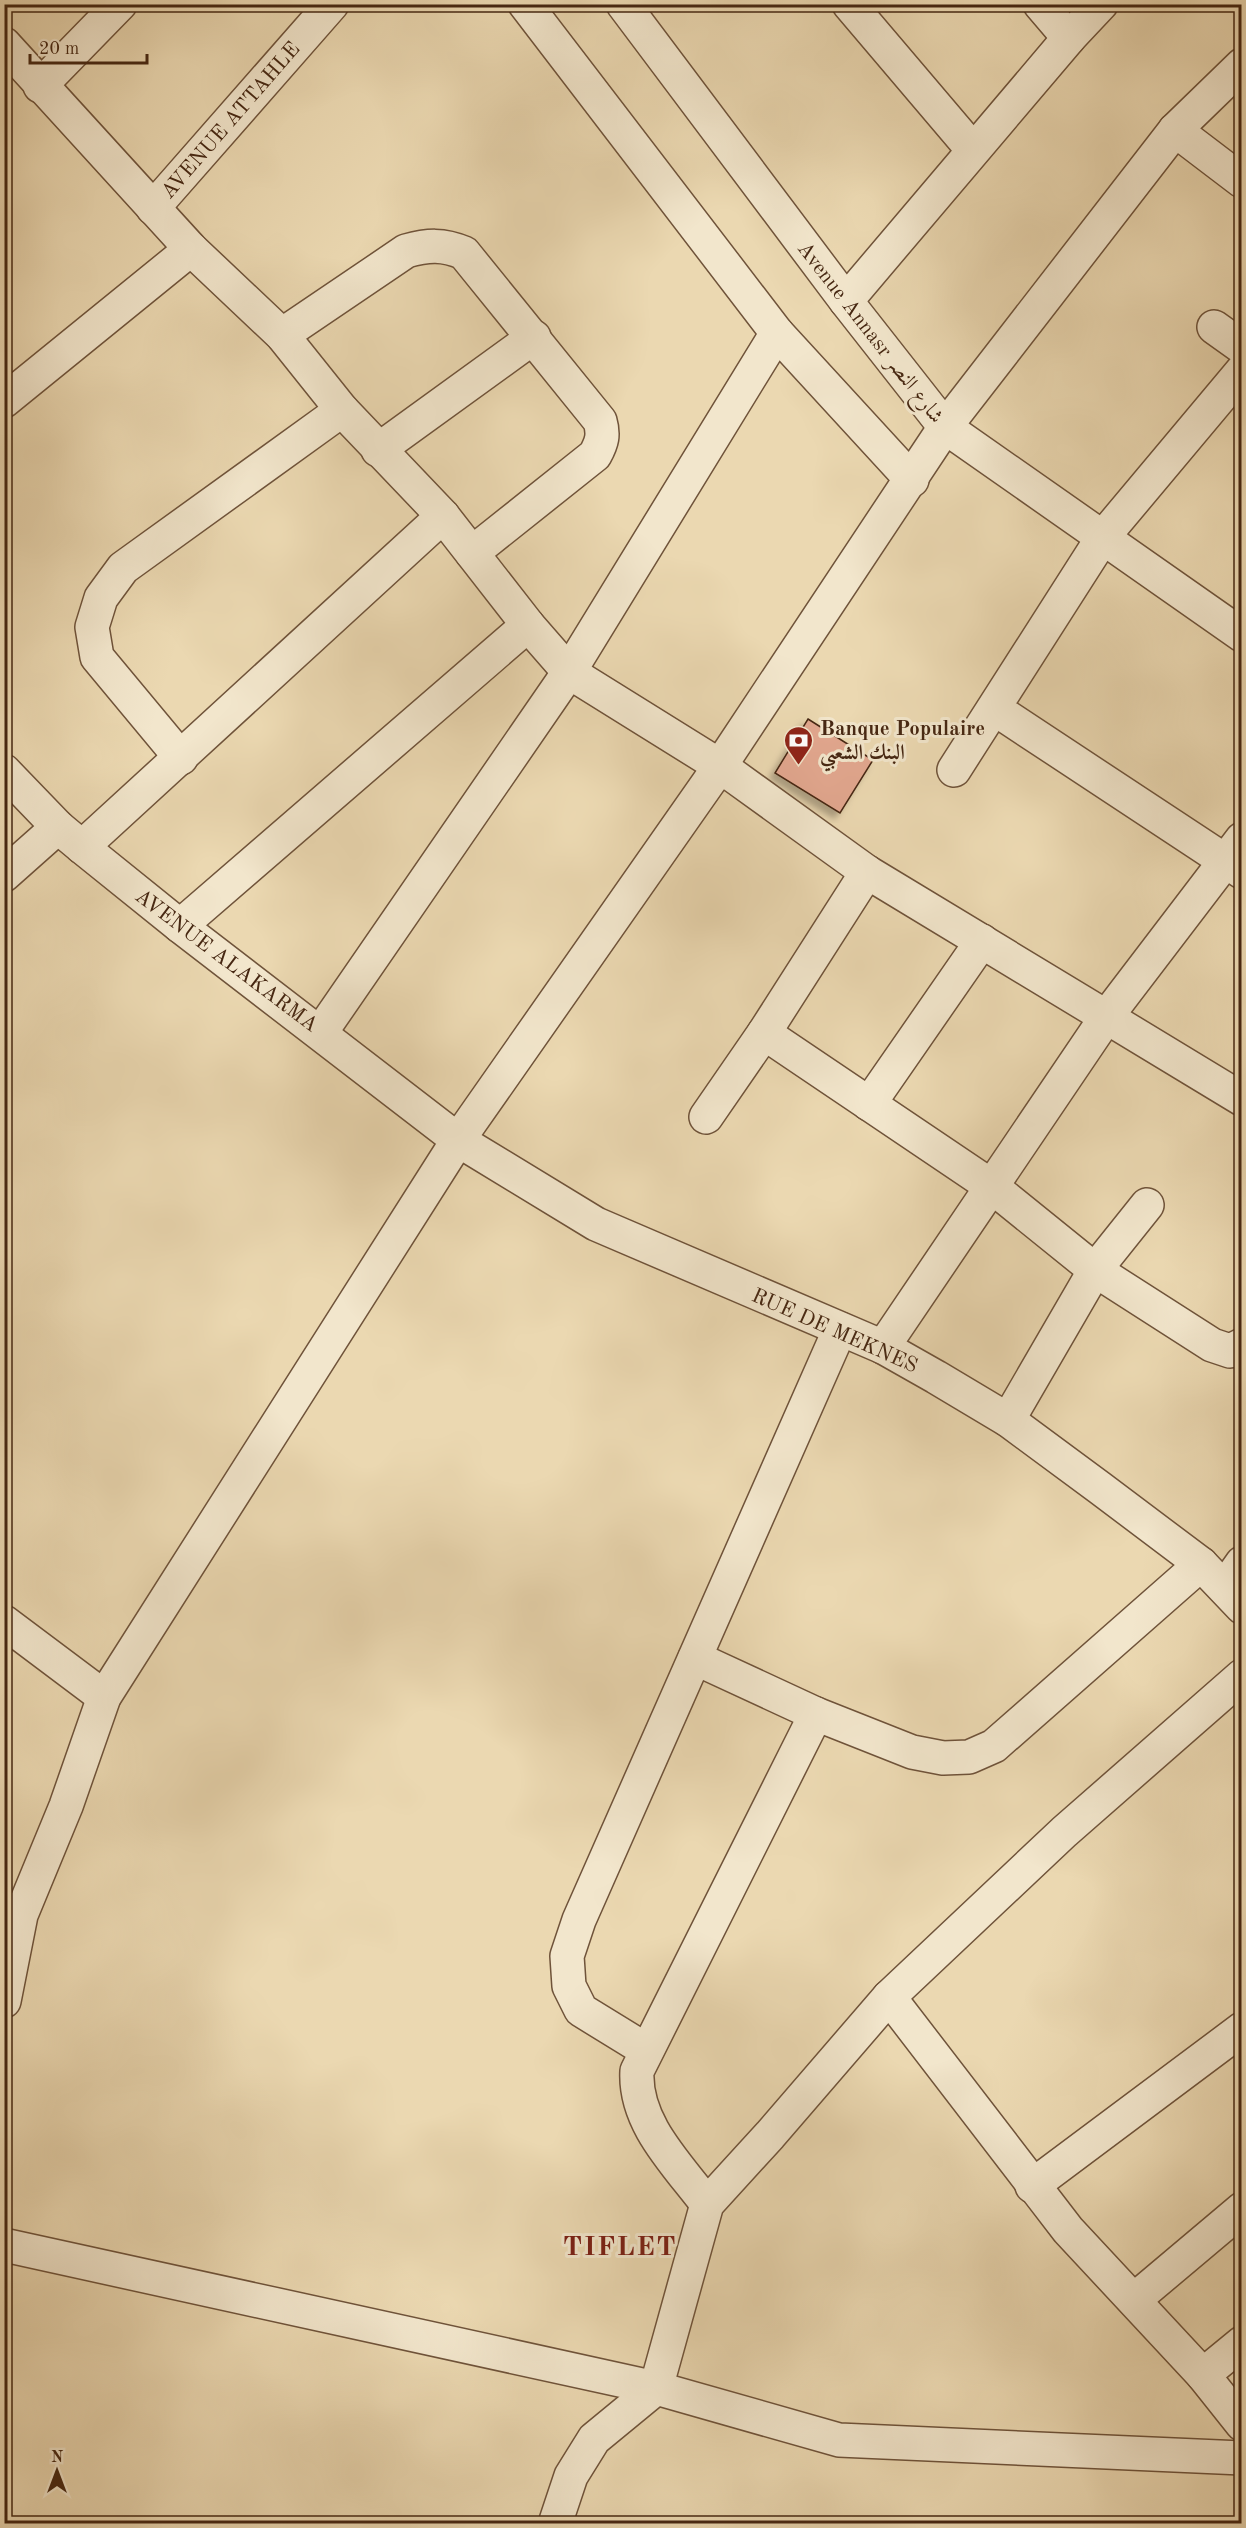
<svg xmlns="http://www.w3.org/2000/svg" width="1246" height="2528" font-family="'Old Standard TT',Amiri,serif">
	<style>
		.building { fill: #e2a78f; stroke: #462712; stroke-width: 1.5; filter: url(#shadow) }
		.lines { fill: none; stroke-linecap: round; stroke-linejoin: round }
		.minor-casing { stroke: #6f533a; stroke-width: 36 }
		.minor { stroke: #f2e6cc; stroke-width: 33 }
		.labels { text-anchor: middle; stroke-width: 6; stroke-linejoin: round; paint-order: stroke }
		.street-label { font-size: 21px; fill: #462712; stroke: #f2e6cc }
		.poi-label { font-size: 21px; font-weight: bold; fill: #462712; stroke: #f2e6cc; text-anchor: start }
		.district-label { font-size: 27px; font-weight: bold; letter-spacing: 1.5px; fill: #7a1f14; stroke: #f2e6cc }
	</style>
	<defs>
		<filter id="shadow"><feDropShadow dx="-5.5" dy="5.5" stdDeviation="3" flood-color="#0004"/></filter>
	</defs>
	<rect width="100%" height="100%" fill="#ebd8b1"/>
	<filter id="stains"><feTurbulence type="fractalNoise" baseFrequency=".00333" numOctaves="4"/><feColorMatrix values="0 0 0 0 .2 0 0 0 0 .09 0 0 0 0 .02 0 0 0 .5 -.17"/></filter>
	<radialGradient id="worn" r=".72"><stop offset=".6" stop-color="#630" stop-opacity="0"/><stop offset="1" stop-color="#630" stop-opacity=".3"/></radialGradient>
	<polygon class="building" points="808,719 873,760 840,813 775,773"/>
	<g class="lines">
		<defs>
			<g id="minor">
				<polyline points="525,4 777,333 912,480"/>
				<polyline points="623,4 846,301 945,427 1242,635"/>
				<polyline points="849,4 973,150"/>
				<polyline points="1040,4 1069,38"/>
				<polyline points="4,44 191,249 282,335 342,410 443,516 528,625 569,672 720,766 867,872 1242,1099"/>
				<polyline points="40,86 120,4"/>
				<polyline points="1175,130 1242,181"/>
				<polyline points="153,208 332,4"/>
				<polyline points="846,301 1069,38 1101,4"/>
				<polyline points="1214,327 1242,347"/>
				<path d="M282 335 406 251C428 245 443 244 464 253L600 421C604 435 602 442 595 455L472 553"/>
				<polyline points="4,401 191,249"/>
				<polyline points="378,450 534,337"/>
				<polyline points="995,709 1242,872"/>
				<polyline points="181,758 97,657 92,627 101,598 123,568 342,410"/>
				<polyline points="954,770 1103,537 1242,371"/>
				<polyline points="4,771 58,827 82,847 180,926 458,1140 596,1224 883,1347 936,1377 1008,1420 1100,1488 1201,1564 1242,1607"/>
				<polyline points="82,847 443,516"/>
				<polyline points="4,875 58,827"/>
				<polyline points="180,926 528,625"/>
				<polyline points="321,1032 569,672 777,333"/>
				<polyline points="764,1033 991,1186 1095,1270 1212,1345 1230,1351 1242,1345"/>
				<polyline points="869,1104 982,941"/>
				<polyline points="706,1117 764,1033 867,872"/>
				<polyline points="883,1347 1107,1016 1242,839"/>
				<polyline points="1008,1420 1095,1270 1147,1205"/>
				<polyline points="1225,1587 1242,1563"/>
				<polyline points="4,1622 104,1697"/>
				<polyline points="695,1658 816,1714 912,1752 943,1758 969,1757 994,1746 1201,1564"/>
				<polyline points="889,1997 1068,2230 1203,2375 1242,2424"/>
				<polyline points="4,2001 21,1915 66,1806 104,1697 458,1140 720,766 945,427 1175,130 1242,65"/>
				<polyline points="646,2050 581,2010 569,1986 567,1956 579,1920 840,1329"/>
				<polyline points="1032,2186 1242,2029"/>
				<path d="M707 2204C677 2164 634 2123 637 2071L816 1714"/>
				<polyline points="4,2245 656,2388 839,2440 1242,2458"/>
				<polyline points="1134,2300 1242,2209"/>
				<polyline points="1203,2375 1242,2343"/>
				<polyline points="555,2524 571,2476 594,2439 656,2388 707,2204 770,2135 889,1997 1064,1832 1242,1676"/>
			</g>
		</defs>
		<use href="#minor" class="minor-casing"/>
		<use href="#minor" class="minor"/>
	</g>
	<defs>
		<symbol id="bank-pin" viewBox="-11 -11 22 30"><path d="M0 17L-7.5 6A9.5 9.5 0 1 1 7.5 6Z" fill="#8f2418" stroke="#f2e6cc"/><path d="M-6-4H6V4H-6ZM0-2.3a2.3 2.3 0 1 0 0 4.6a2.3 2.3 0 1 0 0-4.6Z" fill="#fff"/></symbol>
	</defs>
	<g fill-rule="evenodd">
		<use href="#bank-pin" x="782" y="724" width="33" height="45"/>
	</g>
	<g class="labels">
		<g class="street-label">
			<text transform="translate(230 120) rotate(-49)" y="7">AVENUE ATTAHLE</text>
			<text transform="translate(871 332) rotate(52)" y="7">Avenue Annasr شارع النصر</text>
			<text transform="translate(227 960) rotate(37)" y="7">AVENUE ALAKARMA</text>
			<text transform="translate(835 1330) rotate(24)" y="7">RUE DE MEKNES</text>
		</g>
		<g class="poi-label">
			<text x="820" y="735">Banque Populaire<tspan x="820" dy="24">البنك الشعبي</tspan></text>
		</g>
		<g class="district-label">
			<text x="620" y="2255">TIFLET</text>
		</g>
	</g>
	<rect width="1246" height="2528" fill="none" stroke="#ebd8b1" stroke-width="24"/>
	<rect x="6" y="6" width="1234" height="2516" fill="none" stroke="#462712" stroke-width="3"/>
	<rect x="12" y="12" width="1222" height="2504" fill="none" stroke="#462712" stroke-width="1.5"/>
	<g transform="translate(57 2471)" stroke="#f2e6cc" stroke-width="4.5" paint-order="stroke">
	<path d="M0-4.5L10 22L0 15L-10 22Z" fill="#462712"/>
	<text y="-9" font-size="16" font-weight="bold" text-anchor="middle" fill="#462712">N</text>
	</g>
	<path d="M30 54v9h117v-9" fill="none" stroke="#462712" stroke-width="3"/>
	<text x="39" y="54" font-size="18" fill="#462712" stroke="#f2e6cc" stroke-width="4.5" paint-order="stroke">20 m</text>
	<rect width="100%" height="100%" filter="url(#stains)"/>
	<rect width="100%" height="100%" fill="url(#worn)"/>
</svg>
